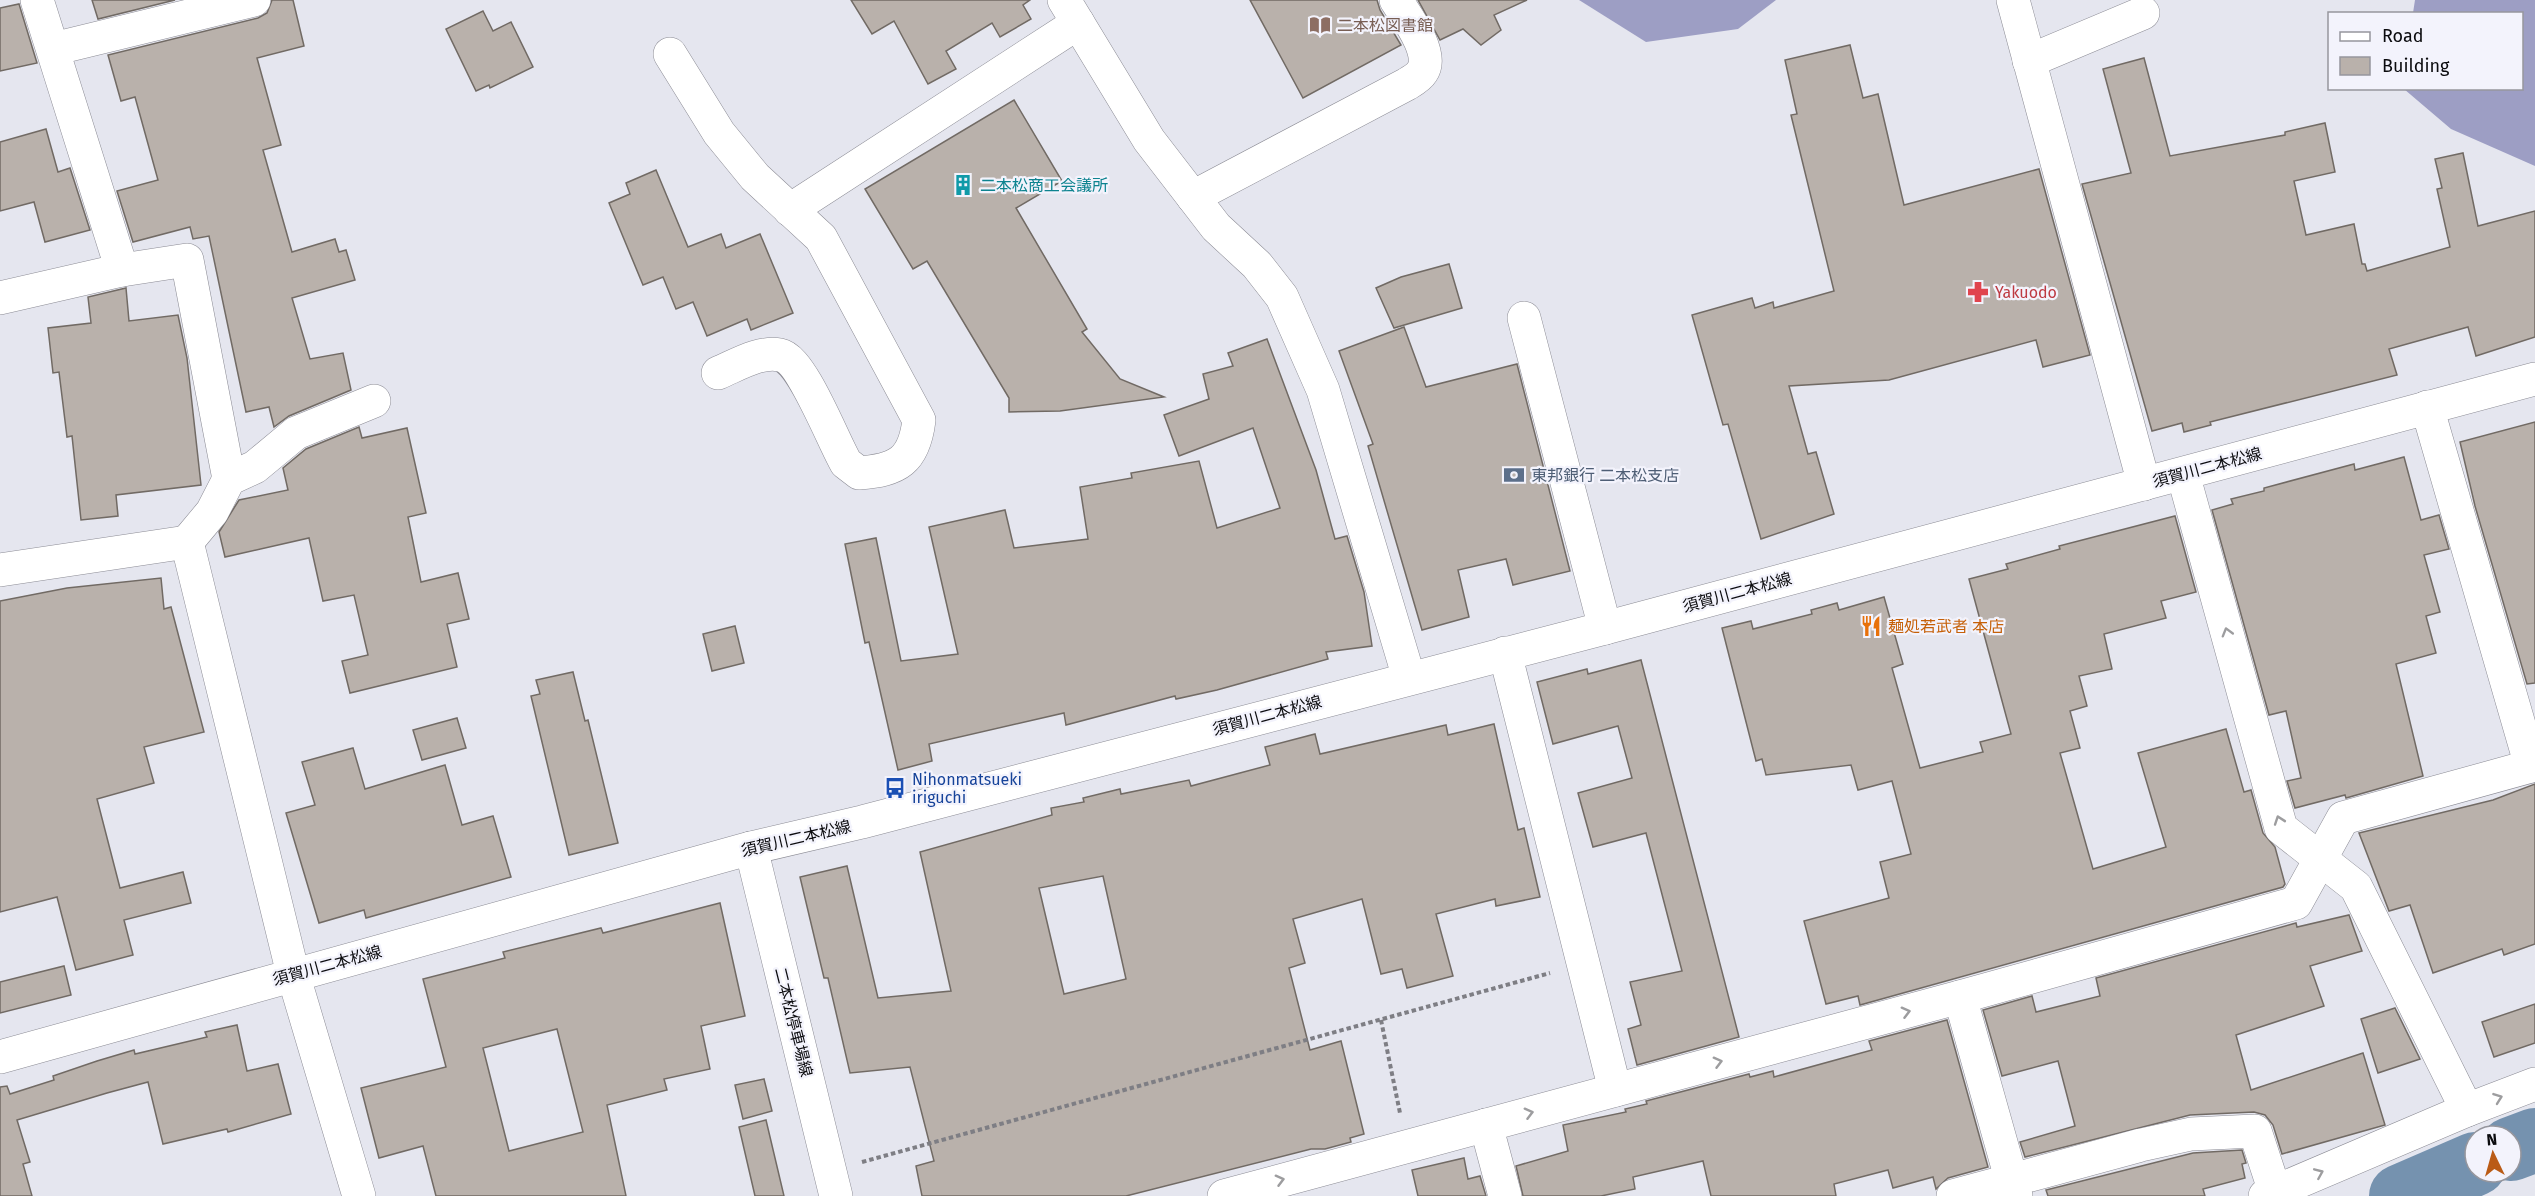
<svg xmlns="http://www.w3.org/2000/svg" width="2535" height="1196" font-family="'Fira Sans','Noto Sans JP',sans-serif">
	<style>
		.forest { fill: #9d9ec4 }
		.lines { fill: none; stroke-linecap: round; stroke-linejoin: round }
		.river { stroke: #7592af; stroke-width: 64 }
		.building { fill: #b9b1ab; stroke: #716a64; stroke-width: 1.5; fill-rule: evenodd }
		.minor-casing { stroke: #8c8c95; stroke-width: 34 }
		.major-casing { stroke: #8c8c95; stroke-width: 34 }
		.path { stroke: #7e7e84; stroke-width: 4; stroke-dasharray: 4.5 3; stroke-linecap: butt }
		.minor { stroke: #fff; stroke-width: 33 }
		.major { stroke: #fff; stroke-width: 33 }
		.oneway { stroke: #9d9d9f }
		.labels { text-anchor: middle; stroke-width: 4.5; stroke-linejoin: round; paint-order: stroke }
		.education-label { font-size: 16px; fill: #785e54; stroke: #f3f3fc; text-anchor: start }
		.culture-label { font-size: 16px; fill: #0d838f; stroke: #f3f3fc; text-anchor: start }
		.health-label { font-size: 16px; fill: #be3a42; stroke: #f3f3fc; text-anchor: start }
		.street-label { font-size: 16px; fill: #0b0b0e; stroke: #f3f3fc }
		.service-label { font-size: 16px; fill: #4e5e75; stroke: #f3f3fc; text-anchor: start }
		.food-label { font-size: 16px; fill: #c56008; stroke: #f3f3fc; text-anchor: start }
		.transit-label { font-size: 16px; fill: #164399; stroke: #f3f3fc; text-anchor: start }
	</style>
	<rect width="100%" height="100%" fill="#e5e6ef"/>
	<g class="forest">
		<polygon points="1579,0 1776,0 1738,29 1646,42"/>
		<polygon points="2415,0 2535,0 2535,166 2451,129 2404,89 2522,88 2522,14 2413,13"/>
	</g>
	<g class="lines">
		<g class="river">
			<polyline points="2511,1149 2535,1140"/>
			<polyline points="2401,1196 2475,1164"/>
		</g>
	</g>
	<g class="building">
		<polygon points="92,0 175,0 98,19"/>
		<polygon points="272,0 293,0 304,46 257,58 281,145 263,150 292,252 335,239 339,252 346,250 355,280 292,298 310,359 343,353 351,390 289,416 274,427 269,407 246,412 209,236 193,239 190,227 133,242 117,191 158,180 135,97 121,101 108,55 258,18 267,13"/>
		<polygon points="851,0 1030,0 1023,5 1031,19 1000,37 992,23 946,51 956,69 928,84 894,21 872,34"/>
		<polygon points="1250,0 1377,0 1380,10 1401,45 1303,98"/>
		<polygon points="1418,0 1527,0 1494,15 1501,30 1481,45 1463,29 1440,40"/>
		<polygon points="19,4 37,63 0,71 0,8"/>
		<polygon points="483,11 493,31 511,22 533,67 490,88 489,85 476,91 446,29"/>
		<polygon points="1850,45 1863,98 1878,94 1904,205 2039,169 2090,355 2043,367 2036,340 1889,380 1789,386 1808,454 1816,452 1834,514 1761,539 1728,424 1723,425 1692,315 1752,298 1755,308 1773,302 1774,308 1834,291 1791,115 1797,114 1785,60"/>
		<polygon points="2144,58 2170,156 2285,135 2285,132 2325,123 2335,172 2294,181 2306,235 2354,224 2362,264 2365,264 2367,271 2450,247 2437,189 2442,188 2435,159 2463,153 2478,226 2535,211 2535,337 2476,356 2468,327 2389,349 2397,375 2210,422 2211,425 2184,432 2182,423 2152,431 2082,184 2131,173 2103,69"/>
		<polygon points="1014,100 1062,181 1016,208 1087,329 1082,332 1120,379 1164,397 1060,411 1009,412 1009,398 927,261 913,269 865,189"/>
		<polygon points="46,129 58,172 70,168 90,230 45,242 34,202 0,211 0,142"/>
		<polygon points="656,170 688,247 721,234 726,248 760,234 793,313 751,330 747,319 707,336 693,302 676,309 663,277 643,285 609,203 630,194 626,183"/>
		<polygon points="1449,264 1462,308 1394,328 1376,288 1401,277"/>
		<polygon points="126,288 129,321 178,315 187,358 201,485 116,495 118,516 81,520 72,436 67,437 59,372 53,373 48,328 91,323 88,297"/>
		<polygon points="1404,327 1426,387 1517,364 1570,571 1513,585 1506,559 1458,570 1469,617 1422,630 1368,446 1373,444 1339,351"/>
		<polygon points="1267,339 1316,470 1335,539 1347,536 1364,592 1372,646 1326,652 1328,659 1217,690 1176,699 1175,696 1066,725 1064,713 929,744 932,761 898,770 869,642 865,643 845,544 876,538 901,661 958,654 929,527 1005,510 1014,548 1088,539 1080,487 1132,478 1131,473 1199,461 1217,528 1280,508 1253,428 1179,456 1164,415 1209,399 1203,374 1233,366 1228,353"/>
		<polygon points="2535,422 2535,683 2527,684 2475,506 2460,442"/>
		<polygon points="359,427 362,438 407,428 426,513 408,517 421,582 458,573 469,619 447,624 457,667 350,693 342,661 368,655 354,595 323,601 309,538 225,557 219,532 239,500 288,490 283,468 306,449"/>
		<polygon points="2404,457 2421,520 2439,515 2449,549 2424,555 2440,612 2426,616 2436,653 2396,664 2423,776 2346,798 2345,795 2295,808 2287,781 2301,778 2286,711 2269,715 2212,510 2233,504 2231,499 2264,491 2264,488 2354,464 2355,470"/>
		<polygon points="2175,516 2196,592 2161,601 2166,618 2104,634 2112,669 2079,676 2087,706 2070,711 2080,748 2060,753 2093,869 2166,847 2138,753 2226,729 2244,792 2251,790 2263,833 2275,847 2285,884 2283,887 1860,1005 1858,996 1826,1004 1804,921 1889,898 1880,862 1911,854 1892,781 1858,790 1851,765 1766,775 1762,759 1756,761 1722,628 1751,621 1753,629 1812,614 1811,610 1837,603 1839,610 1884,597 1903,664 1892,668 1920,768 1983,752 1980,742 2011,734 1969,579 2008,569 2006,564 2060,549 2059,546"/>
		<polygon points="161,578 164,609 171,607 204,732 144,747 154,783 97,799 120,888 183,872 191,903 124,920 133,955 76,970 57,897 0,912 0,601 67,588"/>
		<polygon points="735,626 744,663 712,671 703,634"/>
		<polygon points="1641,660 1739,1037 1637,1065 1628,1029 1641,1025 1630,982 1682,971 1646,833 1593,847 1578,793 1632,778 1618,726 1553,744 1537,682 1587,669 1588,674"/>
		<polygon points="573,672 585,721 588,720 618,843 569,855 531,696 540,694 536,680"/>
		<polygon points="457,718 466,748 422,760 413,730"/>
		<path d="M1494 724 1518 830 1524 828 1540 897 1496 906 1495 899 1436 914 1453 976 1407 988 1402 969 1381 974 1362 899 1293 919 1305 963 1289 968 1310 1050 1341 1041 1364 1134 1350 1138 1351 1142 1325 1149H1311L1126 1196H922L916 1166 934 1161 910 1067 850 1073 828 978H824L800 877 847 866 878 998 951 991 920 852 1052 815 1051 808 1084 802 1083 798 1120 789 1121 794 1189 780 1191 786 1270 765 1265 747 1315 734 1320 754 1446 725 1448 735ZM1103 876 1126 979 1064 994 1039 888Z"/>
		<polygon points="353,748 365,789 445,765 462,825 493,816 511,877 366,918 364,910 319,923 286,813 315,805 302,762"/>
		<polygon points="2535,784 2535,944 2504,955 2502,949 2433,973 2410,905 2389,911 2359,833 2493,800"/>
		<path d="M720 903 745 1016 701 1026 710 1069 664 1079 667 1090 607 1105 626 1196H436L423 1146 379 1158 361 1088 446 1067 423 979 505 958 503 952 601 928 603 933ZM557 1029 583 1132 509 1151 483 1048Z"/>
		<polygon points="2349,915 2362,951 2310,966 2324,1006 2236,1035 2251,1090 2363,1053 2385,1125 2282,1154 2273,1125 2265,1115 2254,1112 2190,1115 2025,1157 2020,1142 2075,1126 2058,1061 2002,1076 1983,1010 2032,996 2036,1012 2100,996 2096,978 2296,923 2297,927"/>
		<polygon points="64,966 71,995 0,1013 0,982"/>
		<polygon points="2535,1004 2535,1043 2494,1057 2482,1022"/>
		<polygon points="2395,1008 2420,1059 2378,1073 2361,1019"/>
		<polygon points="1947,1020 1988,1167 1948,1178 1936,1189 1933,1177 1893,1188 1888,1170 1834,1184 1836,1196 1711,1196 1703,1161 1633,1177 1635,1189 1601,1196 1523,1196 1516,1166 1568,1151 1563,1125 1626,1112 1625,1109 1647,1104 1646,1101 1749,1074 1750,1077 1773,1071 1774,1077 1872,1050 1869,1041"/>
		<polygon points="237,1025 247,1071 278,1064 291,1114 228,1132 227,1129 163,1144 148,1082 107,1093 17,1120 30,1162 23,1164 32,1196 0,1196 0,1087 7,1086 10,1094 54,1080 53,1076 97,1061 134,1050 135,1054 207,1037 205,1032"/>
		<polygon points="764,1079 772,1111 743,1119 735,1085"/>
		<polygon points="766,1120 784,1196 755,1196 739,1127"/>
		<polygon points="2242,1150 2246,1163 2242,1164 2245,1178 2203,1189 2205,1196 2048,1196 2046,1190 2193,1153"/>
		<polygon points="1464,1158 1468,1179 1480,1176 1486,1196 1418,1196 1412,1170"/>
	</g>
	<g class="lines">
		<defs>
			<g id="minor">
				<polyline points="37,0 122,270"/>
				<polyline points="1064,0 1149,140 1216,227 1257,265 1282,297 1323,390 1409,678"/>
				<polyline points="2013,0 2144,484"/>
				<polyline points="53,49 254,0"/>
				<path d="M670 54 719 133 755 177 821 238 919 420C914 461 898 470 859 473L846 463C833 441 802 359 780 355 759 351 737 365 718 373"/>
				<polyline points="2029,61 2143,13"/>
				<path d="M1193 197 1407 84C1412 81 1419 77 1422 72 1435 54 1406 16 1396 0"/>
				<polyline points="790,210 1078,23"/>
				<polyline points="0,298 122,270 187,260 229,479"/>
				<polyline points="1524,318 1605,628"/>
				<polyline points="2427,407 2531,766"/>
				<polyline points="2183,474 2281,828 2356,887 2467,1110"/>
				<polyline points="187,542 212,512 229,479 255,467 296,433 374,401"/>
				<polyline points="0,570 187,542 293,974 359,1196"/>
				<polyline points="1505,653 1615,1090"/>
				<polyline points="1960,997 2016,1196"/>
				<polyline points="1486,1125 1505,1196"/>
				<polyline points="1224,1196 1960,997 2296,903 2343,818 2535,765"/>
				<polyline points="1953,1196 2141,1145 2191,1134 2255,1131 2275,1192"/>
				<polyline points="2265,1196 2467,1110 2535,1084"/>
			</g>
			<g id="major">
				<polyline points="751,848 836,1196"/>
				<polyline points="0,1057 751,848 862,822 1605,628 2535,379"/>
			</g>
		</defs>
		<use href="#minor" class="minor-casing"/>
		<use href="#major" class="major-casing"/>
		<g class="path">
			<polyline points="1381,1020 1400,1113"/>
			<polyline points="862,1162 1550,973"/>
		</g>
		<use href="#minor" class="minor"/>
		<use href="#major" class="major"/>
	</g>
	<defs><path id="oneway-chevron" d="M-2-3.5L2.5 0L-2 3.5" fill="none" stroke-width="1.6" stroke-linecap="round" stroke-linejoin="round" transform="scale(1.5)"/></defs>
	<g class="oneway">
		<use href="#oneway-chevron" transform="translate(2227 632) rotate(-106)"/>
		<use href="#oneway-chevron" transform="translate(2279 820) rotate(-109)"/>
		<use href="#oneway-chevron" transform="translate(1906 1012) rotate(-15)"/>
		<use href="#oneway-chevron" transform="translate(1718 1062) rotate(-15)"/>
		<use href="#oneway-chevron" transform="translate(2498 1098) rotate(-20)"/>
		<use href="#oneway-chevron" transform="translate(1529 1113) rotate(-15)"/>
		<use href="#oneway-chevron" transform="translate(2319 1173) rotate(-23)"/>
		<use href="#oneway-chevron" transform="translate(1280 1180) rotate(-15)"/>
	</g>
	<defs>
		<symbol id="library-bare" viewBox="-9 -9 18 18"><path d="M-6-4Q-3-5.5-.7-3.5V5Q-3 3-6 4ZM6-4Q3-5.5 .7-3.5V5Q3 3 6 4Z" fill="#8d6e63" stroke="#f3f3fc" stroke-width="2.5" paint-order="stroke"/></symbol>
		<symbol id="building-bare" viewBox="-9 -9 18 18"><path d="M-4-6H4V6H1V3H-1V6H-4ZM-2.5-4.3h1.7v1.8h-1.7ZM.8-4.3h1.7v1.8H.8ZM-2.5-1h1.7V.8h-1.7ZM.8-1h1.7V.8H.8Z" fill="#0f9aa8" stroke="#f3f3fc" stroke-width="2.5" paint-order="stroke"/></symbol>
		<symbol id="pharmacy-bare" viewBox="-9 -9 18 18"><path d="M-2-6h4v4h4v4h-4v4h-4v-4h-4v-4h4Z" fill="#e0444e" stroke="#f3f3fc" stroke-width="2.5" paint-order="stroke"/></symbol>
		<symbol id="bank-bare" viewBox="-9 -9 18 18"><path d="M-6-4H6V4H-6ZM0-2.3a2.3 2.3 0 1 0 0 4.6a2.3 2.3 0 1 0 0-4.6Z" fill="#5c6f8a" stroke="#f3f3fc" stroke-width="2.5" paint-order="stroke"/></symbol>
		<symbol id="restaurant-bare" viewBox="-9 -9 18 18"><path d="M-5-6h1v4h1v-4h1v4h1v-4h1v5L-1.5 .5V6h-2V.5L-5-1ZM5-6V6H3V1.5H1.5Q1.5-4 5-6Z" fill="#e8710a" stroke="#f3f3fc" stroke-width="2.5" paint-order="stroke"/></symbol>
		<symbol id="bus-bare" viewBox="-9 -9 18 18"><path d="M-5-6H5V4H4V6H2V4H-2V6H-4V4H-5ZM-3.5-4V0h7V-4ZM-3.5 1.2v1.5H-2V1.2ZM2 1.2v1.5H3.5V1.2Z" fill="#1a4fb4" stroke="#f3f3fc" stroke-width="2.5" paint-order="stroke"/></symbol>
	</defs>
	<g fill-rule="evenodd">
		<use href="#library-bare" x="1305" y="10" width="30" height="30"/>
		<use href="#building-bare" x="948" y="170" width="30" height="30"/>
		<use href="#pharmacy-bare" x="1963" y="277" width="30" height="30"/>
		<use href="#bank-bare" x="1499" y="460" width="30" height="30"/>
		<use href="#restaurant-bare" x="1856" y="611" width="30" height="30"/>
		<use href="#bus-bare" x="880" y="773" width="30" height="30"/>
	</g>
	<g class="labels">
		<g class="education-label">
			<text x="1337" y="31">二本松図書館</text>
		</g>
		<g class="culture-label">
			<text x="980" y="191">二本松商工会議所</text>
		</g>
		<g class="health-label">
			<text x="1995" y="298">Yakuodo</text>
		</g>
		<g class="street-label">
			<text transform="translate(2207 467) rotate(-15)" y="6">須賀川二本松線</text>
			<text transform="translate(1737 592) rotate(-15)" y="6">須賀川二本松線</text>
			<text transform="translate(1267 715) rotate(-15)" y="6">須賀川二本松線</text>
			<text transform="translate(796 838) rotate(-13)" y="6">須賀川二本松線</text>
			<text transform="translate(327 965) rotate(-15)" y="6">須賀川二本松線</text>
			<text transform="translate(794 1022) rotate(76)" y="6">二本松停車場線</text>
		</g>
		<g class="service-label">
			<text x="1531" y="481">東邦銀行 二本松支店</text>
		</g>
		<g class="food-label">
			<text x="1888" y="632">麺処若武者 本店</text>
		</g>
		<g class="transit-label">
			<text x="912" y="785">Nihonmatsueki<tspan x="912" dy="18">iriguchi</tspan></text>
		</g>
	</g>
	<rect x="2328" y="12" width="195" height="78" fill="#f3f3fc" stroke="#96969d" stroke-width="1.5"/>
	<rect x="2340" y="32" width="30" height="9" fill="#ffffff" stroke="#96969d" stroke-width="1.5"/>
	<text x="2382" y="42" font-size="18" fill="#0b0b0e">Road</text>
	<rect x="2340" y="57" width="30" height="18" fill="#b9b1ab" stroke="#96969d" stroke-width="1.5"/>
	<text x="2382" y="72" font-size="18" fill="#0b0b0e">Building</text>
	<g transform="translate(2493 1154) rotate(355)"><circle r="28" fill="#f3f3fc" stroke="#96969d" stroke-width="1.5"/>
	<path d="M0-4.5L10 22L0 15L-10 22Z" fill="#ba5b16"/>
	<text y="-9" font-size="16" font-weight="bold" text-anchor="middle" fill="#0b0b0e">N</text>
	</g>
</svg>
